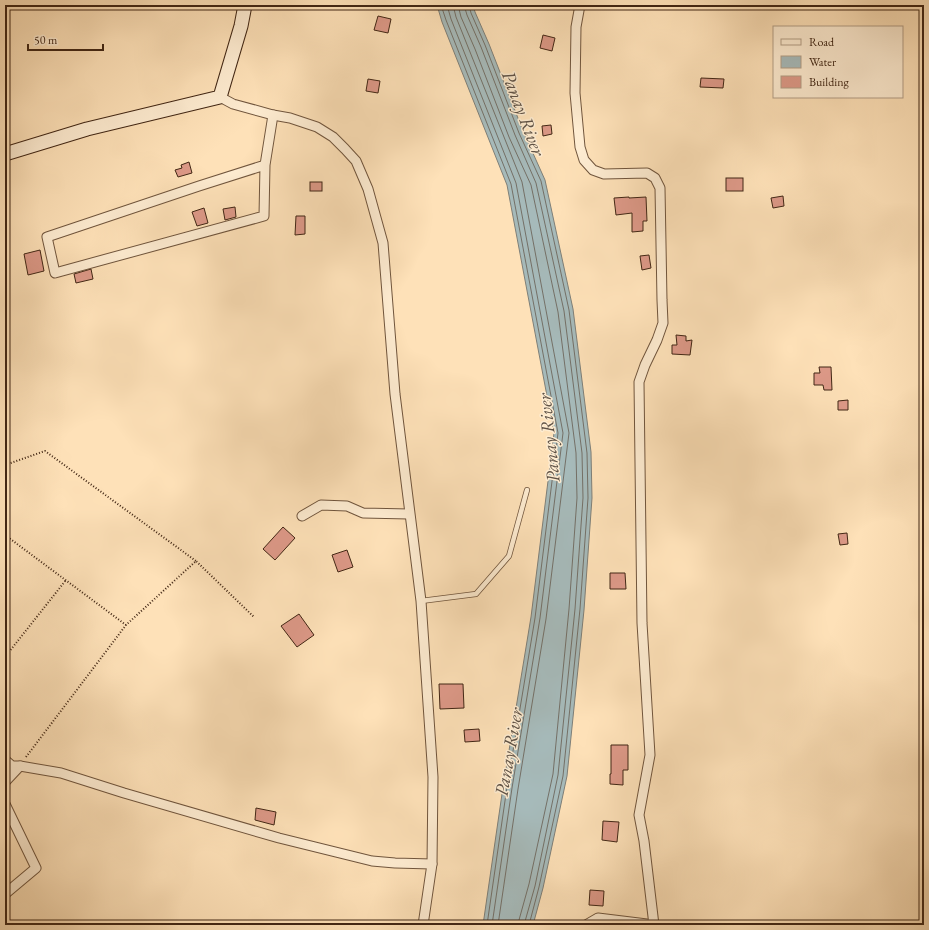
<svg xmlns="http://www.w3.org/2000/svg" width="929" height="930" font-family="'EB Garamond',serif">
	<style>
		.water { fill: #a6baba; stroke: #7e7f78 }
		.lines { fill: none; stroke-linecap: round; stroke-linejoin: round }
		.shore { stroke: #747067; stroke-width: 1 }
		.building { fill: #d98; stroke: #412614 }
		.lane-casing { stroke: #70553d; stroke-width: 6 }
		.street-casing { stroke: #70553d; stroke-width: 11 }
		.secondary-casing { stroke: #412614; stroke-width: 15 }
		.path { stroke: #412614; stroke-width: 2; stroke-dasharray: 1 2; stroke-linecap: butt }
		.lane { stroke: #feecd1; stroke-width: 4.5 }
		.street { stroke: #feecd1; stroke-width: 9 }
		.secondary { stroke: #feecd1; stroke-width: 13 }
		.labels { text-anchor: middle; stroke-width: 3; stroke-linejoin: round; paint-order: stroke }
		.water-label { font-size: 19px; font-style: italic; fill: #5f5246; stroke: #feecd1 }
	</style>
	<rect width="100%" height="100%" fill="#fee1b8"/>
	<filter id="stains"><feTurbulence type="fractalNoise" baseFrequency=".005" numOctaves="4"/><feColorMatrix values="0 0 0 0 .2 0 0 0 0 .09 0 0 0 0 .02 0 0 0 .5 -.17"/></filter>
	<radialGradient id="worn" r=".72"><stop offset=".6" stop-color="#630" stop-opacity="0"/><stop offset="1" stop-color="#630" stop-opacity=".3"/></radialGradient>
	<polygon class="water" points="437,5 473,5 475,12 489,44 523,131 545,180 573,309 591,452 592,498 584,610 567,776 543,888 533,925 483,925 503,787 531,617 554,433 507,185 442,22"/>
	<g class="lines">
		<g class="shore">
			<polyline points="441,5 446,20 511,184 558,433 535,618 507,787 487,925"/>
			<polyline points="447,5 451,19 516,183 563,433 540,618 512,788 492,925"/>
			<polyline points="453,5 456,17 522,182 569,433 546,619 518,789 498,925"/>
			<polyline points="458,5 461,17 475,49 509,137 531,185 558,312 576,453 577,498 569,609 553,774 529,884 519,920 518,925"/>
			<polyline points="464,5 467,15 481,47 515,135 536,183 564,311 582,453 583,498 575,609 558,775 535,886 524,925"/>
			<polyline points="469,5 471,13 485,45 519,133 541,181 569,310 587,453 588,498 580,609 563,776 539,887 529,925"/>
		</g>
	</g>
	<g class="building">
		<polygon points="378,16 391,19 388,33 374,30"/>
		<polygon points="543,35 555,38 552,51 540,48"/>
		<polygon points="701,78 724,79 723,88 700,87"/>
		<polygon points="368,79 380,81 378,93 366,91"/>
		<polygon points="551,125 552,134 543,136 542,126"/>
		<polygon points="189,162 192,173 178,177 175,170 182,168 181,165"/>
		<rect x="726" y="178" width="17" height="13"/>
		<rect x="310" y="182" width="12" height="9"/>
		<polygon points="783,196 784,206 773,208 771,198"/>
		<polygon points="629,197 629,198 646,197 647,221 643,221 643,231 632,232 632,213 616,215 614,198"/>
		<polygon points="235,207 236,217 225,220 223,209"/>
		<polygon points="204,208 208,223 197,226 192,212"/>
		<polygon points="296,216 305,216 305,234 295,235"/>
		<polygon points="40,250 44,271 28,275 24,254"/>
		<polygon points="649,255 651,268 642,270 640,256"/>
		<polygon points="91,269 93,279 76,283 74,274"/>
		<polygon points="676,335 686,336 686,341 692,340 690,355 672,354 672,345 677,345"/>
		<polygon points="819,367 831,367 832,390 824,390 823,385 814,385 814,373 820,373"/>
		<polygon points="848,400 848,410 838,410 838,401"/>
		<polygon points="283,527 295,538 275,560 263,549"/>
		<polygon points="847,533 848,544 840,545 838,534"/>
		<polygon points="347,550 353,567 338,572 332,555"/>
		<polygon points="610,573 625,573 626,589 610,589"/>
		<polygon points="299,614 314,635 297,647 281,626"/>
		<polygon points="439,684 463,684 464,708 440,709"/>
		<polygon points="479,729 480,741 465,742 464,730"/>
		<polygon points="611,745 628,745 628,770 623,770 623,785 610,784 610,774 611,774"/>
		<polygon points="256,808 276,812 274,825 255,820"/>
		<polygon points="603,821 619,822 617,842 602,840"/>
		<polygon points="590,890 604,891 603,906 589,905"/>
	</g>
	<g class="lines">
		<defs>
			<polyline id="lane" points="421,601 476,594 509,556 527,490"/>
			<g id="street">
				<polyline points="580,5 576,27 575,93 580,147 584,160 593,170 604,174 647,173 655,178 660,188 662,300 663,323 657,340 645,365 639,382 642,623 650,755 639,815 644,841 654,925"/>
				<polyline points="220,97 233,104 273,115 290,118 317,127 333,137 345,149 356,161 368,189 383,243 395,394 421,601 433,777 432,864 423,925"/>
				<polyline points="265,165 199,186 47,237 55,273 264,216 265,165 273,115"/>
				<polyline points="302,516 321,505 347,506 363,513 409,514"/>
				<polyline points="5,760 12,766 20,766 61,773 124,793 279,838 372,861 395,863 432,864"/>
				<polyline points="5,782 20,766"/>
				<polyline points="5,804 36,868 5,894"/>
				<polyline points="586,925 598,918 655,925"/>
			</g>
			<polyline id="secondary" points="5,154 87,129 220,97 241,26 245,5"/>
		</defs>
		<use href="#lane" class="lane-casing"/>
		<use href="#street" class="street-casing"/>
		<use href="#secondary" class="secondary-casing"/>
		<g class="path">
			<polyline points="5,465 45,451 196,561"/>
			<polyline points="5,535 126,625"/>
			<polyline points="5,657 66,580"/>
			<polyline points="26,757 126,625 196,561 254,617"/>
		</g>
		<use href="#lane" class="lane"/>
		<use href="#street" class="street"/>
		<use href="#secondary" class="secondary"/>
	</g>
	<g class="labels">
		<g class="water-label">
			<text transform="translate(524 113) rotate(69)" y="7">Panay River</text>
			<text transform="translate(548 438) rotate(-96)" y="7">Panay River</text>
			<text transform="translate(508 752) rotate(-80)" y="7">Panay River</text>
		</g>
	</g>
	<rect width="929" height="930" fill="none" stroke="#fee1b8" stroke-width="20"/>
	<rect x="6" y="6" width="917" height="918" fill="none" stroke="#412614" stroke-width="2"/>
	<rect x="10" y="10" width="909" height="910" fill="none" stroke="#412614"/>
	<rect x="773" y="26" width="130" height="72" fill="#feecd1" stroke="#b29d85"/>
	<rect x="781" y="39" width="20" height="6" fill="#feecd1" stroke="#b29d85"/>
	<text x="809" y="46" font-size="12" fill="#412614">Road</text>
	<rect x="781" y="56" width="20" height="12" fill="#a6baba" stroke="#b29d85"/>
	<text x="809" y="66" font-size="12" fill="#412614">Water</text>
	<rect x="781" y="76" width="20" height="12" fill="#dd9988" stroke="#b29d85"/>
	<text x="809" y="86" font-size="12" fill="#412614">Building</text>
	<path d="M28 44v6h75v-6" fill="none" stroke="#412614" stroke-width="2"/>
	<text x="34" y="44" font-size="12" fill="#412614" stroke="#feecd1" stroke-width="3" paint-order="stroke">50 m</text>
	<rect width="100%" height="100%" filter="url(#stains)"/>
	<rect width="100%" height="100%" fill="url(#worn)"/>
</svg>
